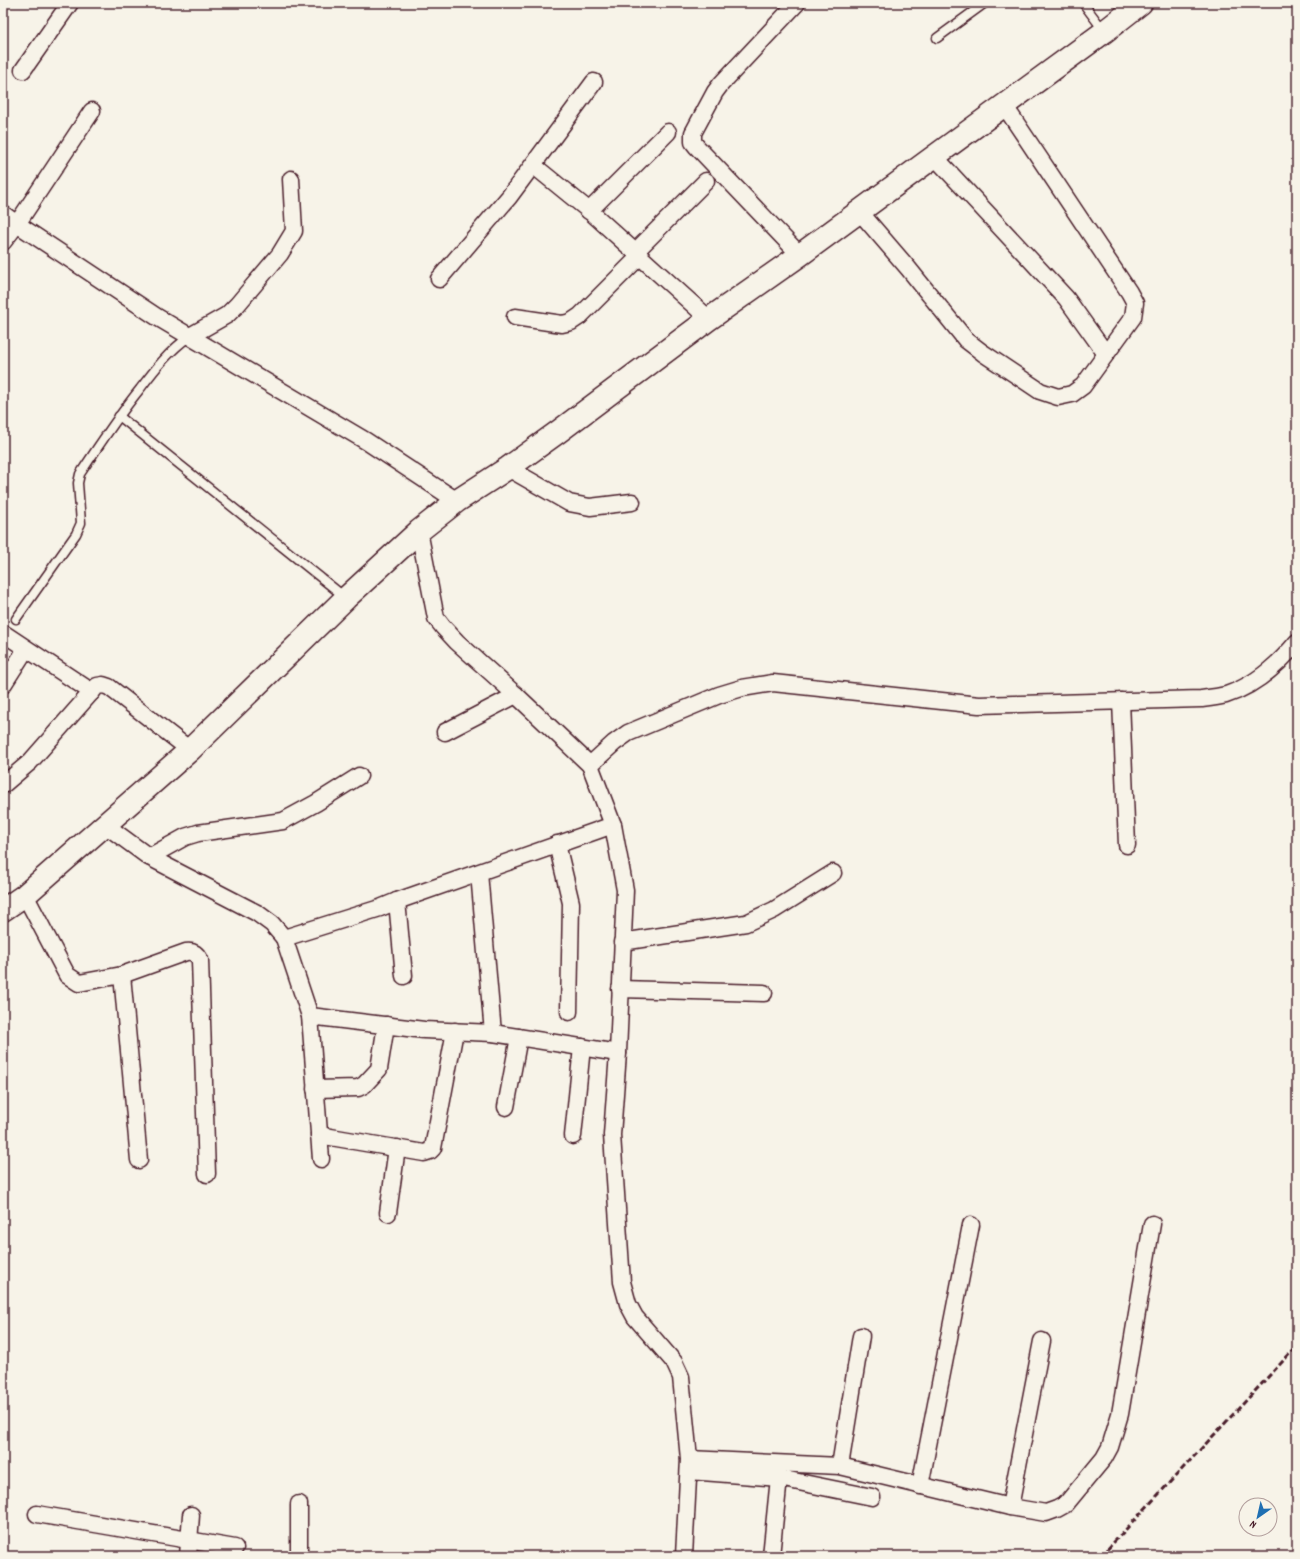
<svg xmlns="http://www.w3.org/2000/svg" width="1300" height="1559" viewBox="0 0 1300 1559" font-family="Dekko,sans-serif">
<rect width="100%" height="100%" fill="#f7f3e8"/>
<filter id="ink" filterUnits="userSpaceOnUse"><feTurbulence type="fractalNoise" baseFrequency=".025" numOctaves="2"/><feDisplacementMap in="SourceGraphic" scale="8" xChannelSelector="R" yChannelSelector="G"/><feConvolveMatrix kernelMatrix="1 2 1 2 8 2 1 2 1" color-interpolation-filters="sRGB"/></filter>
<g filter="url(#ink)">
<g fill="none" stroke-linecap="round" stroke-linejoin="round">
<defs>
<g id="service">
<polyline points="1083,3 1104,31"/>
<polyline points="937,38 985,3"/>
<polyline points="119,416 346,598"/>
<path d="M16,619L76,534L81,523L78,483L80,474C99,445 118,416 140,389C155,369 169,351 190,336"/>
</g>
<g id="minor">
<polyline points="797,3 721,84 715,92 693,133 693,142 697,147 800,255"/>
<polyline points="23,70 70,3"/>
<polyline points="934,156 1066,298 1106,354"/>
<polyline points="533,165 592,213 709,319"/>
<polyline points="589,211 668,132"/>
<polyline points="859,211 908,268 966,340 983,353 1040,391 1058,397 1072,394 1083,386 1133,317 1135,303 1129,292 1004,105"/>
<polyline points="3,214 17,224 157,317 366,441 457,501"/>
<polyline points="3,242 17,224 92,111"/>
<polyline points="635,252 706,181"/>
<polyline points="439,279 509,197 594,82"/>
<polyline points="515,317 562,324 571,322 580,316 640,256"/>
<polyline points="190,336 227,315 237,305 280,254 294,231 291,179"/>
<polyline points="508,468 569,503 590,507 632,502"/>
<polyline points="419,531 436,618 443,627 457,642 516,695 590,765 613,825 625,890 618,1053 612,1135 622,1282 628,1304 635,1317 674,1362 681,1377 689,1459 684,1556"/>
<polyline points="3,633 92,692"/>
<polyline points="3,685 26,649"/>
<polyline points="1121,701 1127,845"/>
<polyline points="445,732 516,695"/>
<path d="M590,765L614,743L628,733L719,695L742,688L773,683L979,705L1201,699C1209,698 1218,697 1226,695C1254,686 1279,664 1297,642"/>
<polyline points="3,785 30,762 97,686 103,685 109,687 190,750"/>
<polyline points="104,824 149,857 257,913 272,924 284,938 380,908 397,901 613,825"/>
<polyline points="557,844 571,903 569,1012"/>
<polyline points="149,857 185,837 198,833 283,821 316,803 359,776"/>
<polyline points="479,873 493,1033"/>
<path d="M25,895L67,975L79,983L122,975L186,952C193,951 197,954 200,960L207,1174"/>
<polyline points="397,901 404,976"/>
<polyline points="284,938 310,1016 321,1159"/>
<polyline points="622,942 746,923 774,910 833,873"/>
<polyline points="122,975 139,1160"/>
<polyline points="620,989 764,993"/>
<polyline points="310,1016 424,1030 493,1033 618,1053"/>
<polyline points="315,1089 358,1088 364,1085 379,1069 386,1025"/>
<polyline points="506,1107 519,1037"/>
<polyline points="319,1135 424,1153 430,1151 433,1148 455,1031"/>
<polyline points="573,1136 582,1047"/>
<polyline points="388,1213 397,1148"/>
<polyline points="689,1459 840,1466 1010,1507 1046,1513 1057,1509 1066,1504 1104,1458 1110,1447 1120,1414 1152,1224"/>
<polyline points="840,1466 861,1336"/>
<polyline points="689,1471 779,1478 872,1497"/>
<polyline points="920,1486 971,1225"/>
<polyline points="1010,1507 1042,1341"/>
<polyline points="37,1514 235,1548"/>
<polyline points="188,1556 191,1515"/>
<polyline points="299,1556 299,1504"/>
<polyline points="771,1556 779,1478"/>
</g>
<polyline id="secondary" points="3,910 25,895 190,750 346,598 419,531 457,501 508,468 558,432 709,319 800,255 1104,32 1141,3"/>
</defs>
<!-- service casing -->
<use href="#service" stroke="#4a1f2b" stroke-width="11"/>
<!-- minor casing -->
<use href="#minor" stroke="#4a1f2b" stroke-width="19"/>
<!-- secondary casing -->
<use href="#secondary" stroke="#4a1f2b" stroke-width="25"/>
<!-- service -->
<use href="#service" stroke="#f7f3e8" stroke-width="8"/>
<!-- minor -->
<use href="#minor" stroke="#f7f3e8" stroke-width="16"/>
<!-- secondary -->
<use href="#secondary" stroke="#f7f3e8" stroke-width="22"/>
<!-- rail -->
<polyline stroke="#4a1f2b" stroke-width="3" stroke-dasharray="6 3" stroke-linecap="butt" points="1101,1556 1297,1346"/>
</g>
</g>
<!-- margin -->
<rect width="1300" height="1559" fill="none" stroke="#f7f3e8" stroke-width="16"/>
<rect x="8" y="8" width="1284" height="1543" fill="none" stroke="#4a1f2b" stroke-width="1.5" filter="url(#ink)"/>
<!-- north arrow -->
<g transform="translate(1258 1517) rotate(214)"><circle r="19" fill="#f7f3e8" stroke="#b29e9c"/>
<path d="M0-3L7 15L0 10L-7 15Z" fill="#1f6fb2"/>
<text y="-6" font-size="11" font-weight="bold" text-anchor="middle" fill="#4a1f2b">N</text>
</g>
</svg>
